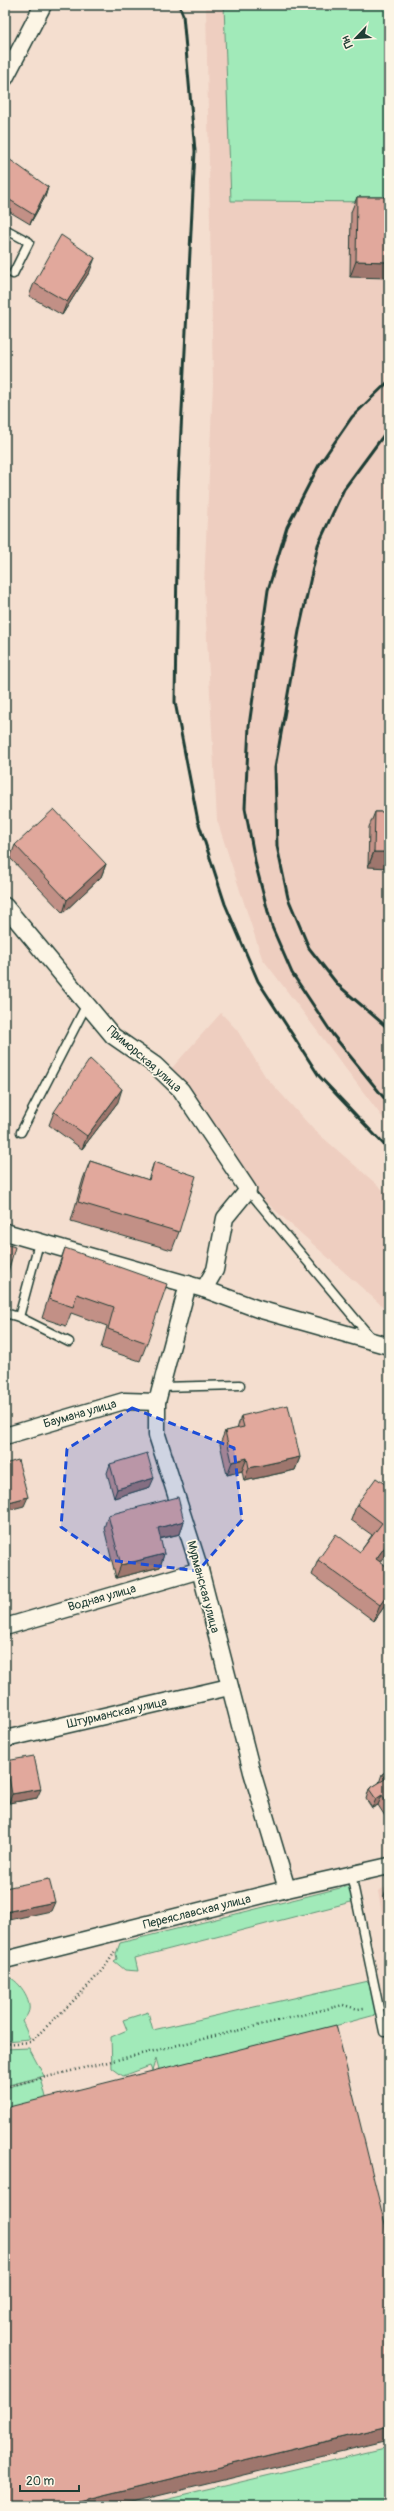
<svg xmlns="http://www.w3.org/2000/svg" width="394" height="2511" viewBox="0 0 394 2511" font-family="Pangolin,sans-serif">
<rect width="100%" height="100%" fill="#f4decf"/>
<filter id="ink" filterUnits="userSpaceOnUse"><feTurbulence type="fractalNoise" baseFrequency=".025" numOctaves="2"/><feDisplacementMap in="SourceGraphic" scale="8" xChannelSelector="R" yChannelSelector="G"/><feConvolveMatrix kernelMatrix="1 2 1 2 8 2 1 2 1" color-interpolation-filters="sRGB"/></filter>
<g filter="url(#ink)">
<!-- built -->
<g fill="#eecec0">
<polygon points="206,5 389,5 389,1126 262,958 217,820 204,585 213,384"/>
<polygon points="221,1013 237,1030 265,1076 313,1129 389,1195 389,1312 230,1170 170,1070"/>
<polygon points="389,1885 389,1952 378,1891"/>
</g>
<!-- green -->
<g fill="#a1eab9" stroke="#609476">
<polygon points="224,5 389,5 389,202 231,201"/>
<polygon points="352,1885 355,1901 135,1958 138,1971 125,1970 114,1961 117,1959 116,1954 120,1943"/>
<path d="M5,1976C17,1977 34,2001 28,2013C27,2016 24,2019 22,2021L30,2039L5,2041Z"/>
<polygon points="373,1980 379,2014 160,2073 156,2058 152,2071 150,2066 123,2076 112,2068 111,2037 127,2030 123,2020 148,2012 153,2030"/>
<polygon points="29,2048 44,2076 5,2086 5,2049"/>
<polygon points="41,2078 47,2101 5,2112 5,2088"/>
<polygon points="389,2447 389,2506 139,2506"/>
</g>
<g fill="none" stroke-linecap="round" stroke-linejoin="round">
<defs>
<g id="lane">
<polyline points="5,229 29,242 13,274"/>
<polyline points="21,1132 87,1004"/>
<polyline points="248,1190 372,1339"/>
<polyline points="5,1313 19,1317 69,1342"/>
<polyline points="19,1317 39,1243"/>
<polyline points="160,1387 240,1385"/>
<polyline points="351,1874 384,2032"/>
</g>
<g id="street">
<polyline points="5,78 43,5"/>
<polyline points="5,906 113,1036 155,1065 181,1090 248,1190 225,1218 215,1270 204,1289"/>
<polyline points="5,1232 204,1289 258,1309 389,1346"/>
<polyline points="188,1284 157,1402 157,1435 200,1570 252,1772 287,1889"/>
<polyline points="5,1436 124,1401 157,1402"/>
<polyline points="5,1627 200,1570"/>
<polyline points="5,1739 229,1687"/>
<polyline points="5,1960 287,1889 389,1866"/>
</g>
</defs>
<!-- lane casing -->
<use href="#lane" stroke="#1f3d34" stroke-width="11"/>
<!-- street casing -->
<use href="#street" stroke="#1f3d34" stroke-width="19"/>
<!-- path -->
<g stroke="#1f3d34" stroke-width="2.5" stroke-dasharray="1 3" stroke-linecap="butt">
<path d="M5,2044L30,2042C49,2024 108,1971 115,1950"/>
<polyline points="5,2087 343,2005 358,2009 364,2008"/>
</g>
<!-- lane -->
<use href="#lane" stroke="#fcf5e5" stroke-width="8"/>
<!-- street -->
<use href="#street" stroke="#fcf5e5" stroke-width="16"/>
<!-- rail -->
<g stroke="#1f3d34" stroke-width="3">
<polyline points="179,5 183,15 195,151 178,490 175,702 198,821 225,904 258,981 319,1076 389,1150"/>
<polyline points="389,381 352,417 319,465 287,527 268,590 249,726 245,808 256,866 272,927 292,973 333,1035 389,1104"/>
<polyline points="389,428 344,489 318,545 299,631 275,768 277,846 288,898 309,948 338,985 389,1029"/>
</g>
</g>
<!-- wall -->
<g fill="#c29086" stroke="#1f3d34">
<polygon points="5,166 48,187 45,197 30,224 5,209"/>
<polygon points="357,197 389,197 350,277 351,212"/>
<polygon points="90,271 62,315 29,296 34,283"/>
<polygon points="375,812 389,812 368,867 369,827"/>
<polygon points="15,845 106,864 101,877 63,913 10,858"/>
<polygon points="118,1102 82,1149 49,1125 54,1112"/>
<polygon points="90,1161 148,1180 154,1162 179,1232 172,1250 71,1221 83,1179"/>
<polygon points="65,1248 147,1343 140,1361 101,1348 107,1326 71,1313 66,1326 42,1318 58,1267"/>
<polygon points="241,1416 300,1457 295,1470 244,1481 242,1471 227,1475 220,1444 225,1431 237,1429"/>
<polygon points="110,1464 150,1487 114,1498 107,1473"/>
<polygon points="389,1487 380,1562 389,1600 374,1621 312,1575 318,1560 360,1552 372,1535 351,1520 357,1504"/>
<polygon points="108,1515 184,1521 180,1534 160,1539 164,1554 160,1567 116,1578 104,1528"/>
<polygon points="6,1761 37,1798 9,1803 5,1783 5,1764"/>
<polygon points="389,1770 389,1814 385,1816 378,1805 372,1808 366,1799 369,1789 379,1783 382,1774"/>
<polygon points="389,1880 389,1919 384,1896"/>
</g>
<!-- shaded-wall -->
<g fill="#9e766d" stroke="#1f3d34">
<polygon points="48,187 45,197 30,224 34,215"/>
<polygon points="95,258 90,271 62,315 67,302"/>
<polygon points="356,261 389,262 389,278 350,277"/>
<polygon points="374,852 389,852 389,868 368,867"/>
<polygon points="106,864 101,877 63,913 67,900"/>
<polygon points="122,1089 118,1102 82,1149 87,1136"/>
<polygon points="300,1457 295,1470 244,1481 249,1468"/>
<polygon points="247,1458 242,1471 227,1475 232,1462"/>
<polygon points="154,1478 150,1487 114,1498 117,1489"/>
<polygon points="28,1497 24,1506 5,1511 5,1503"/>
<polygon points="184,1521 180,1534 153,1540 158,1528"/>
<polygon points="389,1541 389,1549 371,1575 376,1559"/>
<polygon points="164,1554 160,1567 116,1578 121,1565"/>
<polygon points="389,1592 389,1600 374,1621 380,1605"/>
<polygon points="41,1789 37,1798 9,1803 12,1794"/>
<polygon points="382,1795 378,1805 372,1808 376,1799"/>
<polygon points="389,1806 389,1814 385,1816"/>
<polygon points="55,1902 51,1911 5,1921 5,1912"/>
<polygon points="389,2426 389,2440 116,2506 58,2506"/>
</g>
<!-- building -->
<g fill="#e1a89c" stroke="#1f3d34">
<polygon points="9,159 48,187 34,215 5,197 5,166"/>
<polygon points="357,197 389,197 389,262 356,261"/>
<polygon points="61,235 95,258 67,302 34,283"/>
<polygon points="5,238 10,240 5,250"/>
<polygon points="54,809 106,864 67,900 15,845"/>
<polygon points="375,812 389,812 389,852 374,852"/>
<polygon points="90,1059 122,1089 87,1136 54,1112"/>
<polygon points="90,1161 149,1180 154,1162 196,1176 179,1232 78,1202"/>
<polygon points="5,1244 15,1247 5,1283"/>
<polygon points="65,1248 167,1284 147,1343 108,1329 114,1307 77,1294 73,1307 49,1299"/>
<polygon points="288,1405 300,1457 249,1468 247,1458 232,1462 225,1431 244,1427 241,1416"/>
<polygon points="147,1453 154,1478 117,1489 110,1464"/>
<polygon points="18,1460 28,1497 5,1503 5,1464"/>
<polygon points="376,1478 389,1487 389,1541 376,1559 389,1568 389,1592 380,1605 318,1560 336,1534 360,1552 382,1523 357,1504"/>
<polygon points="178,1497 184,1521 158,1528 164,1554 121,1565 108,1515"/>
<polygon points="34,1756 41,1789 12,1794 6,1761"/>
<polygon points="389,1770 389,1807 382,1795 376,1799 369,1789 385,1779 382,1774"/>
<polygon points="49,1879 55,1902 5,1912 5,1888"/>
<polygon points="336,2025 389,2241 389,2426 58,2506 5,2506 5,2108"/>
</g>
</g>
<!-- marked area -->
<path fill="#1d4ed8" fill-opacity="0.2" stroke="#1d4ed8" stroke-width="3" stroke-dasharray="8 5" stroke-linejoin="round" d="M132,1408L234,1448L242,1520L198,1571L109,1560L61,1527L67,1449Z"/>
<g text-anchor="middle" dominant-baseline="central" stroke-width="3.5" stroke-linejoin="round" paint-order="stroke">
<!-- street labels -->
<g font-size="12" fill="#1f3d34" stroke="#fcf5e5">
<text transform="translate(144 1059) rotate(41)">Приморская улица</text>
<text transform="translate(80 1414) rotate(-16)">Баумана улица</text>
<text transform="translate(203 1587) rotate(75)">Мурманская улица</text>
<text transform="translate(102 1598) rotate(-16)">Водная улица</text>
<text transform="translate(117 1713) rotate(-13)">Штурманская улица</text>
<text transform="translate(197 1912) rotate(-14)">Переяславская улица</text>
</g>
</g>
<!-- margin -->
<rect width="394" height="2511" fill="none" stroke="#fcf5e5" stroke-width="20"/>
<rect x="10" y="10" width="374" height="2491" fill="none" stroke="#1f3d34" stroke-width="1.5" filter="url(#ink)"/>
<!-- north arrow -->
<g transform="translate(356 38) rotate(245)" stroke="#fcf5e5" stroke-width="3" paint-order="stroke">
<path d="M0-3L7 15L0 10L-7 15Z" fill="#1f3d34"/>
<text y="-6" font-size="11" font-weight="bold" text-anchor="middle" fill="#1f3d34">Пн</text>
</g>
<!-- scale -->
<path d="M20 2485v6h59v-6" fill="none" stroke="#1f3d34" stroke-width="2"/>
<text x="26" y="2485" font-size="12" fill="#1f3d34" stroke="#fcf5e5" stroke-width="3" paint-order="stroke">20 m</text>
</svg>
